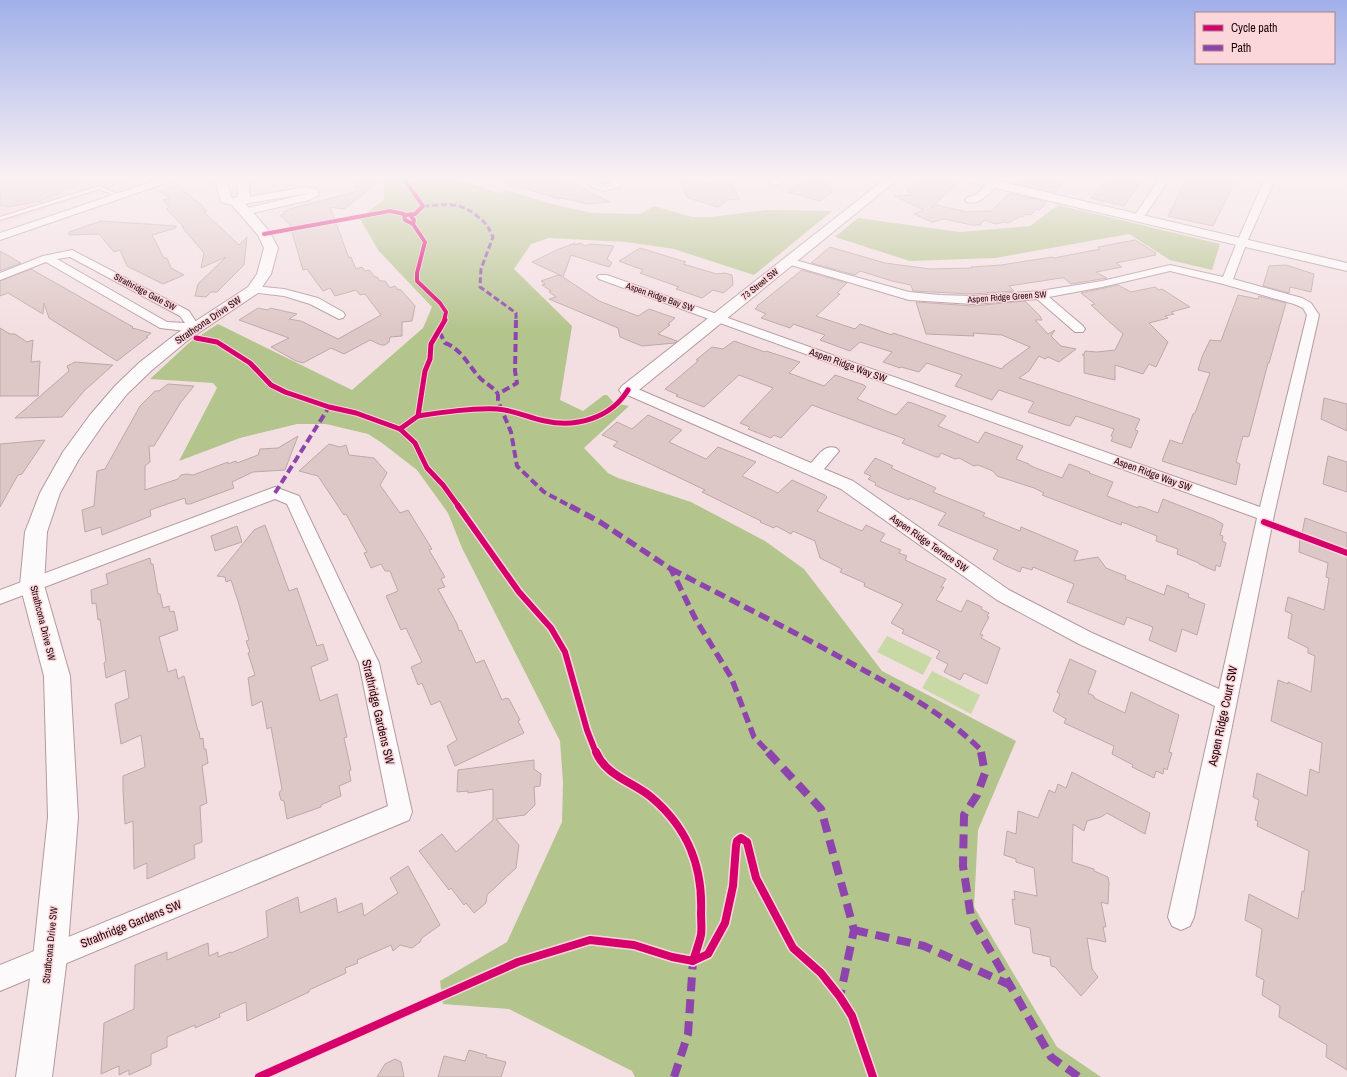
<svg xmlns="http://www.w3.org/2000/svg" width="1347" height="1077" viewBox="0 0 1347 1077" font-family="'Archivo Narrow',sans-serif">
<rect width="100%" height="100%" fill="#f3dfe2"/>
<!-- built -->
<polygon fill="#f9d0d6" points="0,179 137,179 0,225"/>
<!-- green -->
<g fill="#c9d9a6">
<polygon points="887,636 932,658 923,675 877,652"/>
<polygon points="932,671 980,695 971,714 922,688"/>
</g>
<!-- forest -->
<g fill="#b4c48d">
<polygon points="384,179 456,179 499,193 506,190 552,204 592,213 640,214 654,206 692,217 711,217 766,210 832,211 754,275 674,249 626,242 549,238 531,244 514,269 572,326 560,400 583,411 604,395 607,395 614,403 629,406 584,448 608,473 618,478 691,502 765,541 804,569 882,671 1016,741 978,830 974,907 1057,1047 1101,1077 635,1077 632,1071 509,1009 443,1004 440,981 507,942 562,822 563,782 560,741 462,548 448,513 417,470 382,443 368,434 326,424 297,424 240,438 179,461 217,388 213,383 150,379 190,342 218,324 352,390 423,328 432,307 378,250 358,215 366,213 384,200"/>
<polygon points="1058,205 1220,244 1212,270 1170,260 1129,234 995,258 910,261 835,237 858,218 960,232 1030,226"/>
</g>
<!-- building -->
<g fill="#dec8c7" stroke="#bfa7a7">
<polygon points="8,179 90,179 40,201 8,207 0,205 0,180"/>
<polygon points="355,179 383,179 344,209 330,207 349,258 351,257 356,269 362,267 365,271 369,270 375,277 377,277 380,281 385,281 390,288 395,286 398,290 400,289 415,306 412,321 402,322 402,336 390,337 389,342 385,345 381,345 370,340 344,354 331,348 303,363 296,361 271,347 289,338 239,320 258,308 268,310 270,308 297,314 289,319 301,321 338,339 381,315 365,294 360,295 356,290 335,296 330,288 323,291 307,269 303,270 290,225 280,215 285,214 283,212 287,211 286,210 358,191"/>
<polygon points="504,179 564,179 610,202 587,204 561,198 559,199 504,182"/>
<polygon points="678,179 689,179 709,184 717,180 730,182 740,199 728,200 718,207 688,198"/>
<polygon points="807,179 823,179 832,192 820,201 788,192"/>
<polygon points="923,179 954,179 950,182 956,184 931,208 937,205 963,211 961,212 991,211 1009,193 1047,202 1040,210 1036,209 1031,215 1025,214 1023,217 1021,216 1008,223 1005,222 996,224 985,220 980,225 971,225 945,219 932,222 914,214 924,210 894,196 912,195 907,190"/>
<polygon points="1022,179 1065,179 1055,193 1017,184"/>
<polygon points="1109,179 1142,179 1124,206 1091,198 1102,184 1106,183"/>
<polygon points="1186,179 1236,179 1213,226 1168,216 1180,193 1179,192"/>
<polygon points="178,186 203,206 201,206 207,211 204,212 239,245 247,237 244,265 217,292 211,292 206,297 195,296 198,284 226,257 201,268 204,253 182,227 184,227 166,209 169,208 163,200 170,198 159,191"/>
<polygon points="101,221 176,226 176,228 152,235 164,258 167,258 171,268 184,275 163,284 127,266 120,250 114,252 99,234 69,235 69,232"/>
<polygon points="1135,240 1156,253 1154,253 1156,255 1116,263 1122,267 1096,272 1107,278 1071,284 1064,278 1061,278 1009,286 1014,291 973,294 913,291 911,285 892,281 860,271 855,275 811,263 830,247 885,263 930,269 972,268 971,267 1001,265 1052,257 1054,258 1100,249 1098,247"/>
<polygon points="575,243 574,245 581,243 585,246 590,244 614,246 607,259 612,263 609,267 571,255 563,277 599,301 638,316 649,309 675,318 668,324 670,325 658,334 677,341 675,343 642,346 620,337 618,328 549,299 556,297 549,292 551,291 542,285 545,284 541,281 558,275 562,276 532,262 559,249"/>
<polygon points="640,248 686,262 683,264 717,274 725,273 732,275 733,285 723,293 713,290 702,298 676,289 679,287 640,273 643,270 619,261"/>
<polygon points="0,251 21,263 0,271"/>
<polygon points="1286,265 1314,274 1311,292 1290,287 1289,293 1263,286 1269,266"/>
<polygon points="31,269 133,327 132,328 151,333 146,337 148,337 117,361 49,318 44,303 43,314 8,293 0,296 0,281"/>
<polygon points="802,270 847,283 837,293 840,294 816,316 855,329 860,324 892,335 893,333 1002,369 1004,366 1030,347 1002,335 973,333 974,336 926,334 916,302 973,306 1025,301 1040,316 1042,320 1035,320 1048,334 1055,330 1051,336 1061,346 1076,349 1059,362 1048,357 1045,359 1039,356 1029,371 1019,378 1140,419 1135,430 1138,431 1131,448 1111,441 1113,437 1111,436 1114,429 1076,416 1070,426 1066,425 1028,412 1034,402 999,390 992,400 955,386 962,375 927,363 919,372 901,367 900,368 883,362 892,352 860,342 850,351 820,340 825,335 796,325 794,324 790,328 761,318 766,314 755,309 758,306 757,306"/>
<polygon points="1118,285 1131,292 1155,287 1159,290 1162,289 1190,307 1171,312 1174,314 1165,316 1168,318 1149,323 1168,342 1156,367 1149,364 1143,374 1115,365 1115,380 1084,373 1084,355 1082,355 1084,354 1085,351 1097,352 1115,350 1123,334 1091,305 1095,304 1081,293"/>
<polygon points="1238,295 1258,299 1259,296 1286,303 1269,363 1268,363 1249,436 1248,437 1243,436 1236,462 1240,464 1236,485 1162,461 1170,440 1182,444 1193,414 1195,413 1210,373 1198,370 1202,357 1210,340 1221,341"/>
<polygon points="0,328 10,334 15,334 27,342 33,340 31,362 40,361 38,396 0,396"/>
<polygon points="734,341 765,352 766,351 800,362 789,373 824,386 835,375 864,385 866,387 857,399 896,415 908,402 912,403 946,416 938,426 974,441 978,443 985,432 1023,446 1016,459 1029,464 1029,465 1036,468 1062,478 1069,464 1090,472 1089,473 1113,482 1107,496 1138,508 1139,506 1158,513 1163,499 1214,519 1223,524 1220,535 1223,536 1222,541 1226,543 1220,567 1216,565 1215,571 1199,564 1199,563 1177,554 1178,549 1156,541 1157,536 1122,522 1121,525 1042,495 1044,493 1034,488 997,476 993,471 978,465 974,466 959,458 955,459 941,453 939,457 936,457 902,443 905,439 812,405 781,438 774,435 771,438 748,429 750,427 740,423 773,388 739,375 704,407 676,396 678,395 665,389 697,362 698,360 696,360 712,347 723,349"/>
<polygon points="75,362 113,365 84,391 62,417 15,418 69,371 67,366"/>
<polygon points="168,384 194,386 181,402 154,446 149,446 150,462 145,466 145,490 178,479 181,475 186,474 193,475 228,462 228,464 236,461 237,463 258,455 260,449 278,448 298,436 285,470 253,472 232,482 234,488 190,504 186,504 185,498 150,510 151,516 102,535 101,527 85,532 82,510 94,506 97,471 105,469 140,406 155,391 159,391"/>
<polygon points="1324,398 1347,404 1347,431 1321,419"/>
<polygon points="648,415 682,430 669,442 706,459 718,447 756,462 742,476 778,493 792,480 825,495 827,497 817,511 862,531 866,525 885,534 880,541 901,550 899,553 907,556 905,560 946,579 941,587 944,587 936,600 961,612 967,600 982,607 981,609 989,613 987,616 989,617 980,634 983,635 981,638 1000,648 987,684 964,673 960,680 944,672 948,664 936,658 940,651 902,633 904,630 891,623 903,604 864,586 865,583 840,572 842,569 820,558 815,541 793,531 791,534 776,526 774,528 760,522 761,521 702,492 705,490 613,446 618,442 602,435 617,422 632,429"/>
<polygon points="45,440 22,474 18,475 0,507 0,444"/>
<polygon points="329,444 340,447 346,445 349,455 374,458 387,473 380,485 400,513 408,510 432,549 429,550 445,577 441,579 445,587 438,589 457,624 459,631 461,630 476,663 484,660 502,700 506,698 509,699 520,720 518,721 524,733 455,766 447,746 457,740 440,701 431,705 422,683 418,685 411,667 422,662 406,628 401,630 386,596 398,591 390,571 385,571 381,564 371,568 364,553 367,552 346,514 344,515 318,476 299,471"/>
<polygon points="1328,456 1347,462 1347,492 1323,484"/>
<polygon points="875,458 893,466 891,468 936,488 933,492 985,513 983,516 1020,531 1021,527 1078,551 1074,561 1098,557 1106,568 1126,576 1125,579 1164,595 1167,585 1189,594 1188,597 1205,604 1197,635 1182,629 1176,652 1149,640 1153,627 1127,617 1124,625 1067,602 1074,584 1033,567 1032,570 1022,567 1020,572 1004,565 993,559 998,550 938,525 946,513 910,498 909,500 883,489 875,485 876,483 868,479 871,476 864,473"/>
<polygon points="1305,518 1347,533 1347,1070 1326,1057 1327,1045 1279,1017 1280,1006 1262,995 1264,980 1256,976 1262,929 1245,920 1249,894 1298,919 1302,891 1304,892 1309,851 1257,826 1258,821 1255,820 1259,800 1253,797 1257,773 1307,796 1310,769 1319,773 1322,743 1271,721 1278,680 1288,684 1288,682 1311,692 1315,656 1308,653 1308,648 1288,638 1292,614 1285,611 1288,597 1324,610 1329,578 1326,577 1328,563 1299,552 1300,538 1301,539"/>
<polygon points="265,525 289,591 297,588 317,646 323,644 328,660 311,667 320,701 337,694 347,737 344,738 351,770 349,771 351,781 339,786 341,796 321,805 321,807 287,819 284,801 281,800 279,793 282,789 271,727 267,729 262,701 252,706 248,678 255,675 248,653 250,652 246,641 249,640 238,601 231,580 226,582 225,577 217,576 254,530"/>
<polygon points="237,526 242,542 215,551 211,536"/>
<polygon points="150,558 151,564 153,564 158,594 160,594 163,608 169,606 170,612 174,611 178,630 159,637 168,672 176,669 178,679 184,676 198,731 199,731 200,739 203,738 204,749 206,749 208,763 202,766 207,803 200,806 202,842 194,845 195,858 147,879 147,863 134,869 133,821 125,824 123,789 123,776 145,767 141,735 121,744 115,704 129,698 125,670 106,678 104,663 106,661 100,619 98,620 96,603 92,604 91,590 108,584 106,574"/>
<polygon points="1070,659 1096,671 1088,693 1094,696 1094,698 1125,713 1131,692 1179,715 1169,752 1172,753 1167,770 1164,768 1163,774 1156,771 1154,778 1132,767 1133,765 1112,754 1114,746 1064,723 1066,719 1053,711 1060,694 1057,692"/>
<polygon points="534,760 534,769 541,774 540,786 534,787 535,805 525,815 496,819 519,845 516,868 487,895 486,903 474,913 466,903 464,905 451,888 449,890 419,851 442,834 456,852 493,820 493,789 468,793 468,791 457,792 458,770"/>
<polygon points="1072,772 1150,813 1145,834 1107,813 1101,817 1087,821 1084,831 1073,824 1072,862 1094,869 1094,871 1108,877 1109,883 1108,904 1101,902 1106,927 1103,927 1106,942 1087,938 1092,969 1098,977 1081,996 1055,967 1051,966 1050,957 1033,953 1030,928 1015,924 1012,899 1015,900 1014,891 1037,896 1034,868 1016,862 1016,859 1004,855 1007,831 1016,834 1018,811 1038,818 1049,790 1055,793 1058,784 1066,788"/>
<polygon points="408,866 440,925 422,938 420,942 412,948 400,945 393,951 391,945 357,960 358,963 345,968 346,973 309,990 309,992 247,1021 246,1002 219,1014 220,1017 195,1028 195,1025 167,1037 167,1047 151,1054 151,1065 129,1075 129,1070 119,1075 119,1066 101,1074 104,1023 134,1009 135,965 167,952 167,960 208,943 209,956 218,952 218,957 231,952 231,953 268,937 266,911 298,897 300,913 336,898 338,913 362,903 364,916 398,893 390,878"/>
<polygon points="469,1050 487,1055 486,1057 506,1062 501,1077 438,1077 444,1056 465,1061"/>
<polygon points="395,1059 401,1062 404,1077 377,1077 385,1064"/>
</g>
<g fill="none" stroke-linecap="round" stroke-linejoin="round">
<defs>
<polygon id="lane" points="99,186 122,196 118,197 99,189 0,220 0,217"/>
<g id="street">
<polygon points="160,179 174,179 172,181 0,240 0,233"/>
<path d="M594,179H617L622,182L619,187L603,191L591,187L589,182ZM606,180L612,183L603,185L599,183Z"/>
<polygon points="775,179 788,179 778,184 772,184 770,182"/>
<path d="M992,179H1002C994,189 981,206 967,202L965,200L967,198L976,195Z"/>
<polygon points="1159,179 1169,179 1142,220 1134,220 1133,218"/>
<path d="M1265,179H1275L1247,242L1233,279L1302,298L1311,303L1319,315L1274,515L1194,917L1190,926L1181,930L1172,926L1168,917L1215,706L1079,644L997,600L841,489L623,393L621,390L623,387L628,386L633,387L811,463C819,455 824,444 836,448L839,451L824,469L853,481L1009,590L1092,633L1219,689L1257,518L599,279L597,277L599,275H607L1260,507L1307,315L1303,308L1294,304L1223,284L1170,271L1102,287L1049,297L1083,326L1085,329L1083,332H1075L1037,299L973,304L909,300L784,263L782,261L788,258L909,292L940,295L973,296L1040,291L1102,281L1170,265L1223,277L1237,242Z"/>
<polygon points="305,187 317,189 319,195 310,200 244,215 239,212 240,210 309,193 237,205 232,202 237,199"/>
<path d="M72,250L189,311L200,328L198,331L194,332L160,328L46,262L0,280V273L43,256ZM70,257L180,316L185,323L167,322L57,259Z"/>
<polygon points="253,286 284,289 318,298 343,312 345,315 343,318 339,319 310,304 284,296 249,292 247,290 249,288"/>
<polygon points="275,487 299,496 301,500 379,663 412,812 409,820 0,991 0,965 388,806 359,663 287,504 275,499 0,604 0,590"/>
</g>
<g id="secondary">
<polygon points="215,179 227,179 231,197 235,198 238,195 236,179 248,179 250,196 244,202 269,231 278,248 271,274 258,293 188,340 152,370 127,394 104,423 79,459 60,493 47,532 44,585 70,676 78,817 67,958 52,1077 16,1077 33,958 48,817 44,676 20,585 25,532 40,493 63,452 90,415 115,386 140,362 176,334 248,287 257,274 264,248 258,235 232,205 221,202"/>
<polygon points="885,179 898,179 634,394 628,395 622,394 619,390 622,386"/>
<polygon points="968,179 989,179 1347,263 1347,271 974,183 970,182"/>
</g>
</defs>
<!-- lane casing -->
<use href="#lane" stroke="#b29a9e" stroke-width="2"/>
<!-- street casing -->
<use href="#street" stroke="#b29a9e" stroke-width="2"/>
<!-- secondary casing -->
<use href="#secondary" stroke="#b29a9e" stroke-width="2"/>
<!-- lane -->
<use href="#lane" fill="#fdfafb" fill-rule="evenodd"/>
<!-- street -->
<use href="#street" fill="#fdfafb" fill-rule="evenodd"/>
<!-- secondary -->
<use href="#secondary" fill="#fdfafb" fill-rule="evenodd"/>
<!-- quiet-far3 -->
<path stroke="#8e44ad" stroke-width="3" stroke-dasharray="6 3" stroke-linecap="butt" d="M423,206C445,205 458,201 476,215C486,223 488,226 493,237L481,269L480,287L516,313V321"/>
<!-- quiet-far2 -->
<g stroke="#8e44ad" stroke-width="4" stroke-dasharray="8 4" stroke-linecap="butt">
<polyline points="516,320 515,371 517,383 498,394 498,401 511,432 517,466 544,492 572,507"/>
<path d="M438,333L441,335L445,343C462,349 469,367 481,379C488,385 492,386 498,394"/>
<polyline points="275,493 329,407"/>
</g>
<!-- quiet-far1 -->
<g stroke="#8e44ad" stroke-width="5.5" stroke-dasharray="11 5.5" stroke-linecap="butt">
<polyline points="570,506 600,522 671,569 696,620 731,677 754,737 769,753"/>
<path d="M671,569C733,601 795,632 856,666C900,690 946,715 981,750L982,753"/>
</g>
<!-- quiet -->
<g stroke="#8e44ad" stroke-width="8" stroke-dasharray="14 8" stroke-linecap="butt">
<polyline points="768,752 821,809 854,930 840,997"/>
<polyline points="981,752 985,773 977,795 964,815 963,866 971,917 1051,1057 1079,1077"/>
<polyline points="854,930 924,946 1010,985"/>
<polyline points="674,1077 688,1034 693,961"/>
</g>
<defs>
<g id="cycleway-far3">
<polyline points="404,179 423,206 415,214 405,215"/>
<polyline points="411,216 414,220 413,224 425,242 417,273 417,281 440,303 446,312 444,321"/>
<polyline points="264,234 390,211 404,214 405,220 413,224"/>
</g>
<g id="cycleway-far2">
<polyline points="196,338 217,342 250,363 271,385 285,392 329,407 356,413 400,429 415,443 427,468 443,485 459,507"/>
<path d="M418,416C444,412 471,408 497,409C514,410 529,418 545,421C576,428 611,418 628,390"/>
<polyline points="400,429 418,416 425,371 430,359 431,344 445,320"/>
</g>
<g id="cycleway-far1">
<polyline points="458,506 519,592 551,628 565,652 587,730 596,753"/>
<polyline points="1264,522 1347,553"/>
</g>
<g id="cycleway">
<polyline points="693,961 708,954 725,923 733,886 736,846 737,841 741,838 747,842 756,878 793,948 821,973 840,997 852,1016 873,1077"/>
<path d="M259,1077L518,962L590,940L634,945L672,957L693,961C696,952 699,943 701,935C702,928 701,920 701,913C703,866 688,828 651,797C633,782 606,776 596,752"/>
</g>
</defs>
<!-- cycleway-far3 casing -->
<use href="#cycleway-far3" stroke="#fbd7dc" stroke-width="5.5"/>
<!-- cycleway-far2 casing -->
<use href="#cycleway-far2" stroke="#fbd7dc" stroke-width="7"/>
<!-- cycleway-far1 casing -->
<use href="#cycleway-far1" stroke="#fbd7dc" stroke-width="9"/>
<!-- cycleway casing -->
<use href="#cycleway" stroke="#fbd7dc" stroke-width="11"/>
<!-- cycleway-far3 -->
<use href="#cycleway-far3" stroke="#d6006c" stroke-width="4"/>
<!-- cycleway-far2 -->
<use href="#cycleway-far2" stroke="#d6006c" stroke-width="5"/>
<!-- cycleway-far1 -->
<use href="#cycleway-far1" stroke="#d6006c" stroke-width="6"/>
<!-- cycleway -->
<use href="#cycleway" stroke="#d6006c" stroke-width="8"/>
</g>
<!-- sky -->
<linearGradient id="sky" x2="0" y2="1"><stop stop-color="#a1b0ea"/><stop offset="0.54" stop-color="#faf1f2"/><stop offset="1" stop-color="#faf1f2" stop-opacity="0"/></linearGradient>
<rect width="1347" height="330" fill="url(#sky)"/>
<g text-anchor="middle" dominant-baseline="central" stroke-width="3" stroke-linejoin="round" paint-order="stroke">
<!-- far-street labels -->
<g font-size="9" fill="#1f0409" stroke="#fbd7dc">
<text transform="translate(760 284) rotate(-39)">73 Street SW</text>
<text transform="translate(145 292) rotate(28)">Strathridge Gate SW</text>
<text transform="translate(660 297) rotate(19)">Aspen Ridge Bay SW</text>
<text transform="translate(1007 297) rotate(-4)">Aspen Ridge Green SW</text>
</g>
<!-- street labels -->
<g font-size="10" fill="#1f0409" stroke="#fbd7dc">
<text transform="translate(208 320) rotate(-34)">Strathcona Drive SW</text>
<text transform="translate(848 365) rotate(20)">Aspen Ridge Way SW</text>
<text transform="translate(1153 474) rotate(20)">Aspen Ridge Way SW</text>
<text transform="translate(929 543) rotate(35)">Aspen Ridge Terrace SW</text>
<text transform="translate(43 623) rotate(76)">Strathcona Drive SW</text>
<text transform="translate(50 945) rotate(-84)">Strathcona Drive SW</text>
</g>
<!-- near-street labels -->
<g font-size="12" fill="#1f0409" stroke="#fbd7dc">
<text transform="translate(378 712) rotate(77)">Strathridge Gardens SW</text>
<text transform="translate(1223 716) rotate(-78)">Aspen Ridge Court SW</text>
<text transform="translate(131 924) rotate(-22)">Strathridge Gardens SW</text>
</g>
</g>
<!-- legend -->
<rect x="1195" y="12" width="140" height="52" fill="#fbd7dc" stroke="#a38388"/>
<rect x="1203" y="25" width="20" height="6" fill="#d6006c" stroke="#a38388"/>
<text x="1231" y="32" font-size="12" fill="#1f0409">Cycle path</text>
<rect x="1203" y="45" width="20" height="6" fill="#8e44ad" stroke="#a38388"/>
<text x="1231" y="52" font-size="12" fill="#1f0409">Path</text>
</svg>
